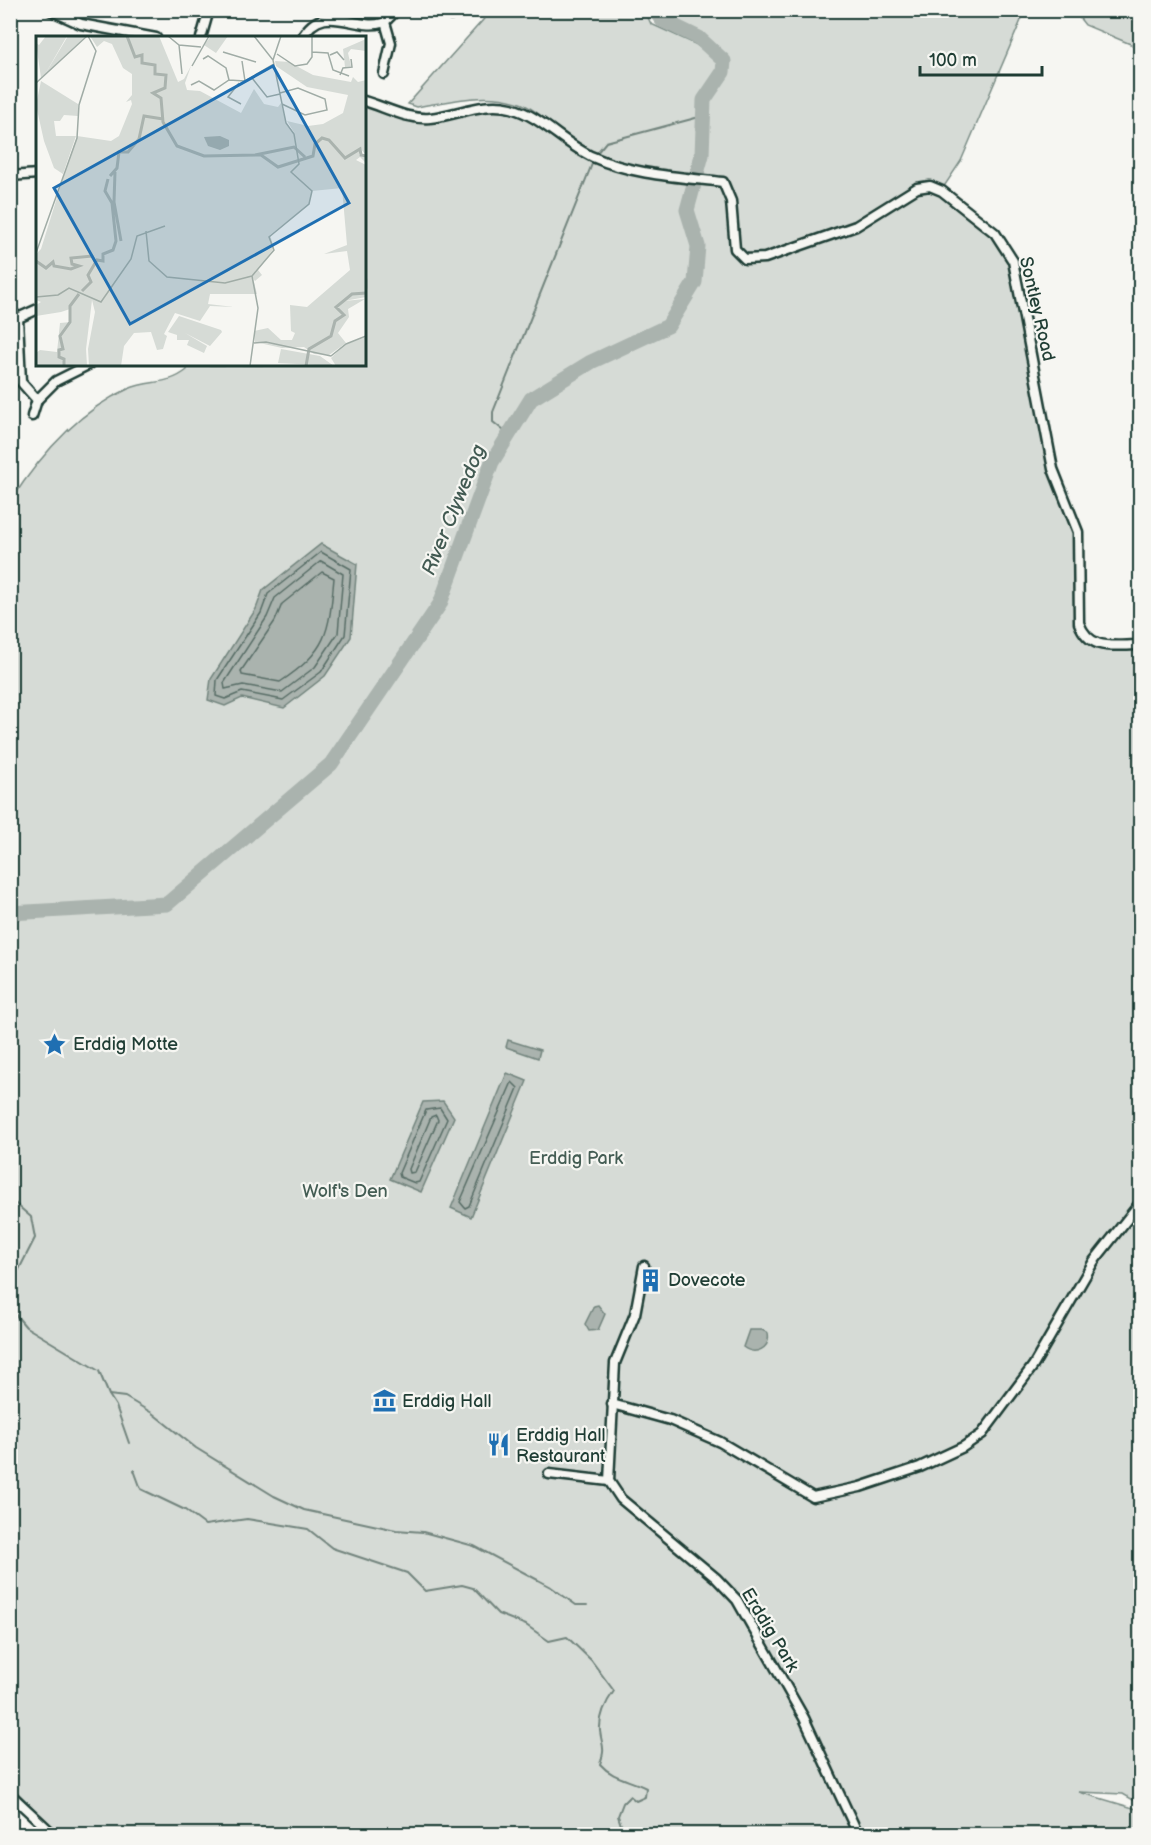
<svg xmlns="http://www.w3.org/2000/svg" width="1151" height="1845" viewBox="0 0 1151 1845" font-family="'Balsamiq Sans',sans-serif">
<rect width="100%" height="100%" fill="#f6f6f2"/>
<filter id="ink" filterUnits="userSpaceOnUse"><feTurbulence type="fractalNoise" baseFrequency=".0167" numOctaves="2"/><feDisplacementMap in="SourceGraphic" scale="12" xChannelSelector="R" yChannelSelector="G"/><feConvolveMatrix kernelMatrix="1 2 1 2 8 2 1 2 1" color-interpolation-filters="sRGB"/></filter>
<g filter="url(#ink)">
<!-- green -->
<g fill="#d6dbd6" stroke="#7a8c85" stroke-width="1.5">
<path d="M491,11H645L651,24L695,44L707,53L700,34L663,13L653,11H1025L961,161L943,188L920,184L897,202L930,186L995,233L1013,261L1053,469L1078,532L1079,623L1097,644L1140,645V1804L1123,1794L1079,1792L1140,1810V1834H59L11,1786L10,502C39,457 78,411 128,389C151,379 167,386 187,370V365L364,364V105L415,117L461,111L512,108L593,157L642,172L695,178L692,174C648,170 607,164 570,139C553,128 537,108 517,102C484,92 451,101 417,107L408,104Z"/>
<polygon points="1074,11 1140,11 1140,48 1085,25"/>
</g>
<!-- water -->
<g fill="#aab3ae" stroke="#72847d" stroke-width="1.5">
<polygon points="321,544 357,564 351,637 325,676 284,708 242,698 225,706 208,700 211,679 256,609 263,590"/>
<polygon points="508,1040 540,1050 538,1058 506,1047"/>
<polygon points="507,1073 527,1081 471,1217 451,1208"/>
<polygon points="443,1101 454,1117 421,1192 390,1179 423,1102"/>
<polygon points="598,1305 605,1314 598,1330 589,1331 585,1324 594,1306"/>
<path d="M749,1330H762L768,1333C771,1349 755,1356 743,1347Z"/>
</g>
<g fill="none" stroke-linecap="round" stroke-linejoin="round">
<!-- shore -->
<g stroke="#576c65" stroke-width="1.5">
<polygon points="321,552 351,569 345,635 321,672 283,700 242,692 225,699 216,696 217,680 261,613 268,594"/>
<polygon points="321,561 343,574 338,633 315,667 282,692 243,685 225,689 224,683 267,617 275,598"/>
<path d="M322,572L334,578C329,633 328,650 280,682L242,675L241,671L275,621L282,604Z"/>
<polygon points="512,1082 518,1088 469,1206 465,1208 460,1202"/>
<polygon points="440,1108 447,1119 419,1182 415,1183 400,1177 399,1173 426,1110"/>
<polygon points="436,1115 438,1120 415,1172 410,1173 409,1169 431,1117"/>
</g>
<!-- stream -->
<g stroke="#72847d" stroke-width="2">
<polyline points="596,154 606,142 703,116"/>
<polyline points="509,435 493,422 493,412 594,159"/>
<polyline points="10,1199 31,1217 35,1238 10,1287"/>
<polyline points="10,1308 26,1327 99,1371 109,1395 116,1406 129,1443"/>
<polyline points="109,1395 125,1397 152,1413 196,1448 274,1496 304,1510 396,1530 423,1532 474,1546 551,1587 576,1605 587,1605"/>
<path d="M134,1470L141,1489L185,1510L205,1525L247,1519L308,1529L332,1548L407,1573L425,1591L462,1585L473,1588L498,1614L526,1625L549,1641L567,1637L591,1660L614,1691C606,1702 599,1716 600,1731C602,1747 606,1747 600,1764C613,1779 629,1779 646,1788L645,1797L636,1801L630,1796L623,1803L618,1816L622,1828L634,1834"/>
<polyline points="587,1834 590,1832 604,1834"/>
</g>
<!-- river -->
<polyline stroke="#aab3ae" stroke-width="15" points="10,913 167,904 331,764 440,604 492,462 531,399 591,362 668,326 695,282 698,246 687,210 702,155 704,100 723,72 724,61 699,38 662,20 654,10"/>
<defs>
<g id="minor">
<polyline points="50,10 81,24 156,38"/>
<polyline points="442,10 451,15"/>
<polyline points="201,38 209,10"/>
<path d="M302,38C322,0 355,31 382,23C387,21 392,15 396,10"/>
<polyline points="384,74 391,43 385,22"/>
<path d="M364,101C385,107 408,120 430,118C458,115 483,101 511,108C541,116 564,144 593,157C633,175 680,177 723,182L731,201L735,249L745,259L765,258L856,226L917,188L930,186L942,191L995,233L1013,261L1053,469L1078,532L1079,623C1090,652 1114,645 1140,645"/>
<polyline points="10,176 38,174"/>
<polyline points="10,309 18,318 21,382 37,400 56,381 90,364"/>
<polyline points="18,318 38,309"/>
<polyline points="32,416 37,400"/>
<polyline points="644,1266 635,1314 615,1363 609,1481 621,1499 716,1578 737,1600 804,1718 858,1834"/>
<polyline points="612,1404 670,1420 720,1442 813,1497 860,1487 920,1467 963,1447 982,1434 1033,1366 1094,1261 1140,1203"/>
<polyline points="549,1474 609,1481"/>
<polyline points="10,1794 53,1834"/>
</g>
</defs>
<!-- minor casing -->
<use href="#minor" stroke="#1f3d34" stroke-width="13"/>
<!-- minor -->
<use href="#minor" stroke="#f6f6f2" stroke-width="8"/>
</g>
</g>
<!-- icons -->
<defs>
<symbol id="sight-bare" viewBox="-9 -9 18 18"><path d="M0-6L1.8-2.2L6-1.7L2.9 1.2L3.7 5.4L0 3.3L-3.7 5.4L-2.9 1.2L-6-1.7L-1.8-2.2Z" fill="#1f6fb2" stroke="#f6f6f2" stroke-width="2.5" paint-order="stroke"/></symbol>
<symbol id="building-bare" viewBox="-9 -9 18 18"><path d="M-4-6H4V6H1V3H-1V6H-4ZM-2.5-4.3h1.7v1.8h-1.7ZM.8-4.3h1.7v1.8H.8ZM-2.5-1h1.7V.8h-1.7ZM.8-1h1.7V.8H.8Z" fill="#1f6fb2" stroke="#f6f6f2" stroke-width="2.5" paint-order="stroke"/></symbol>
<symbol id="museum-bare" viewBox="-9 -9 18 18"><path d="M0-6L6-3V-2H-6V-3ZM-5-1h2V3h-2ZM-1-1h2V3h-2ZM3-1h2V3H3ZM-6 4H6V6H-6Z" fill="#1f6fb2" stroke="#f6f6f2" stroke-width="2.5" paint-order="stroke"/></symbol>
<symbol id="restaurant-bare" viewBox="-9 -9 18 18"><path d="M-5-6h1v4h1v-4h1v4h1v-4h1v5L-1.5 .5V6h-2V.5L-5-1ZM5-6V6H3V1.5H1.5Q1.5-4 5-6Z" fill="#1f6fb2" stroke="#f6f6f2" stroke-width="2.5" paint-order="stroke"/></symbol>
</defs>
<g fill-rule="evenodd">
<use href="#sight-bare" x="38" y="1028" width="33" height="33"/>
<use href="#building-bare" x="634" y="1264" width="33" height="33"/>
<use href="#museum-bare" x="368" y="1384" width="33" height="33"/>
<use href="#restaurant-bare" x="482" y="1428" width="33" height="33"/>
</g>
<g text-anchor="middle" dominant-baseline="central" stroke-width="4.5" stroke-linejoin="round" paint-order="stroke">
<!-- street labels -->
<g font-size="18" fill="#1f3d34" stroke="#f6f6f2">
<text transform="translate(1037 309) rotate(77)">Sontley Road</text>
<text transform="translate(770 1630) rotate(59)">Erddig Park</text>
</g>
<!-- poi labels -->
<g font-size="18" fill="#1f3d34" stroke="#f6f6f2" text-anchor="start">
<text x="73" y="1044">Erddig Motte</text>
<text x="668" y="1280">Dovecote</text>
<text x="402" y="1401">Erddig Hall</text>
<text x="516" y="1435">Erddig Hall<tspan x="516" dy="21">Restaurant</tspan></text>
</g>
<!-- park labels -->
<g font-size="18" fill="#445d54" stroke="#f6f6f2">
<text x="576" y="1158">Erddig Park</text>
<text x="345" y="1191">Wolf's Den</text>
</g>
<!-- water labels -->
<g font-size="20" font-style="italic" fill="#425a52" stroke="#f6f6f2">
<text transform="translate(454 510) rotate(-68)">River Clywedog</text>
</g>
</g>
<!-- overview -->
<g transform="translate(36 36)">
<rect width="330" height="330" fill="#f6f6f2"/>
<path d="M10,0H31L8,40L32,0H50L5,42L0,7L3,9ZM54,0H123L142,46L148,43L155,30L149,47L151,54L164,55L205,77L218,53L228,68L242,71L245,67L250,87L259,98L251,85L272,90L287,88L307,77L312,59L271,51L240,30L239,25L253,26L277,39L315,46L317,41L322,46L330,44V119L324,112L314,118L324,114L323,119L330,122V127L324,121L320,124L330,129V261L308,265L329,263L312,273L313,281L302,297L310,307L303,312L293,319L278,318L268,311L246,312L219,306L218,295L232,292L245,304H256L259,297L255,295L254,269L227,275L254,269L271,271L314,234L311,215L288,218L311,209L306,152L276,155L273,168L234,199L238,212L222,234L226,239L219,245L217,242L221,258H174L172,268L198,271L174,270L164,285L139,277L128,298L131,300L127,313L121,314L115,296L98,297L88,310L85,330H53L52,313L59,276L56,264L50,313L51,330H0V317L4,314L21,316L24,287L35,286L34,267V273L25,276L0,280V269L5,266L0,264V218L5,213L33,123L41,100L75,105L83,100L96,68L95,64L90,66L96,59V38L87,32L76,8L68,5L61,11ZM175,0H192L180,17L168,9ZM330,3V15L315,13L312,17L315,30L309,31L307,13ZM5,45L42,68V80L28,79L24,85H18L20,100H40L27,138L18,132L8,105L0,69ZM143,280L185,294L186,296L174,310L149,297L171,310L168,317L151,309L153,304H141V299L132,296ZM330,301V330H300L295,322L308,309ZM245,313L284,320L298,330L242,327Z" fill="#d6dbd6"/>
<path d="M184,100L193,104V110L184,114L172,110L168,101Z" fill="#aab3ae"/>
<path fill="none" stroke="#aab3ae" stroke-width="3" d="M91,0L99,21L106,19V27L119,29V38L130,39L129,52L117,57L125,62L127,86L141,110L168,120L225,119L242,131L277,120L279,108L286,102L293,104L309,122L324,113L325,119L330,120M219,119L258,111L269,121M79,136L78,166L85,205M74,140L81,132L83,116H92L103,103L108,80L127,83M0,225L10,232L17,226L18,230L35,233L43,230L36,228L35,222L56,220L60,227M46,255L55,246L52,239L61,224L67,225V218L77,214L80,205L76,167L69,155L72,143M28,330V323L23,321V314L27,313L24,300L34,286V270L43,258M270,330L273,313L295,300L299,285L308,279L300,271L316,258L330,257"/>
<path fill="none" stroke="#a0aca6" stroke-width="1.5" d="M132,0L143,9L165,11M143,9L146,38M187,16L220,26M276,16L292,17L297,34L313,40M241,18L259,30L271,28L276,21V0M294,19L301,16L308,24M167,23L172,20L190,32L193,44M237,24L245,0M206,25L209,45M156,30L173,0M304,39L307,32L316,31L315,23M216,42L231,61L244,58M0,47L51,0M203,47L192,61L205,68M155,49L163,45L178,54L193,44L209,45L238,28M244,57L262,52L289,63L291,74L269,79L246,68M110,195L113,225L131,241L189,247L216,240M0,217L41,102L43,69L60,15L52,0M0,261L22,259L33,252L65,266L95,223L101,200L129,190M218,307L230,306L295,320M295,320L310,308L330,300M214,330L222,272L216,240L238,214L233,201L273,168L276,155L255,136L263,128L258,98L250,87L237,24L218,0"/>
<path fill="#1f6fb2" fill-opacity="0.15" stroke="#1f6fb2" stroke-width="3" d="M237,30L313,167L94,288L18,152Z"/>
<rect width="330" height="330" fill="none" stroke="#1f3d34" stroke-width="3"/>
</g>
<!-- margin -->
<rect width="1151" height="1845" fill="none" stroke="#f6f6f2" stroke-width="36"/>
<rect x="18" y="18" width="1115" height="1809" fill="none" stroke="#1f3d34" stroke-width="2" filter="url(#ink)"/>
<!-- scale -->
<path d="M920 66v9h122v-9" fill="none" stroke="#1f3d34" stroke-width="3"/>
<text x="929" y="66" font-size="18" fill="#1f3d34" stroke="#f6f6f2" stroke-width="4.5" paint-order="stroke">100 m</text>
</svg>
